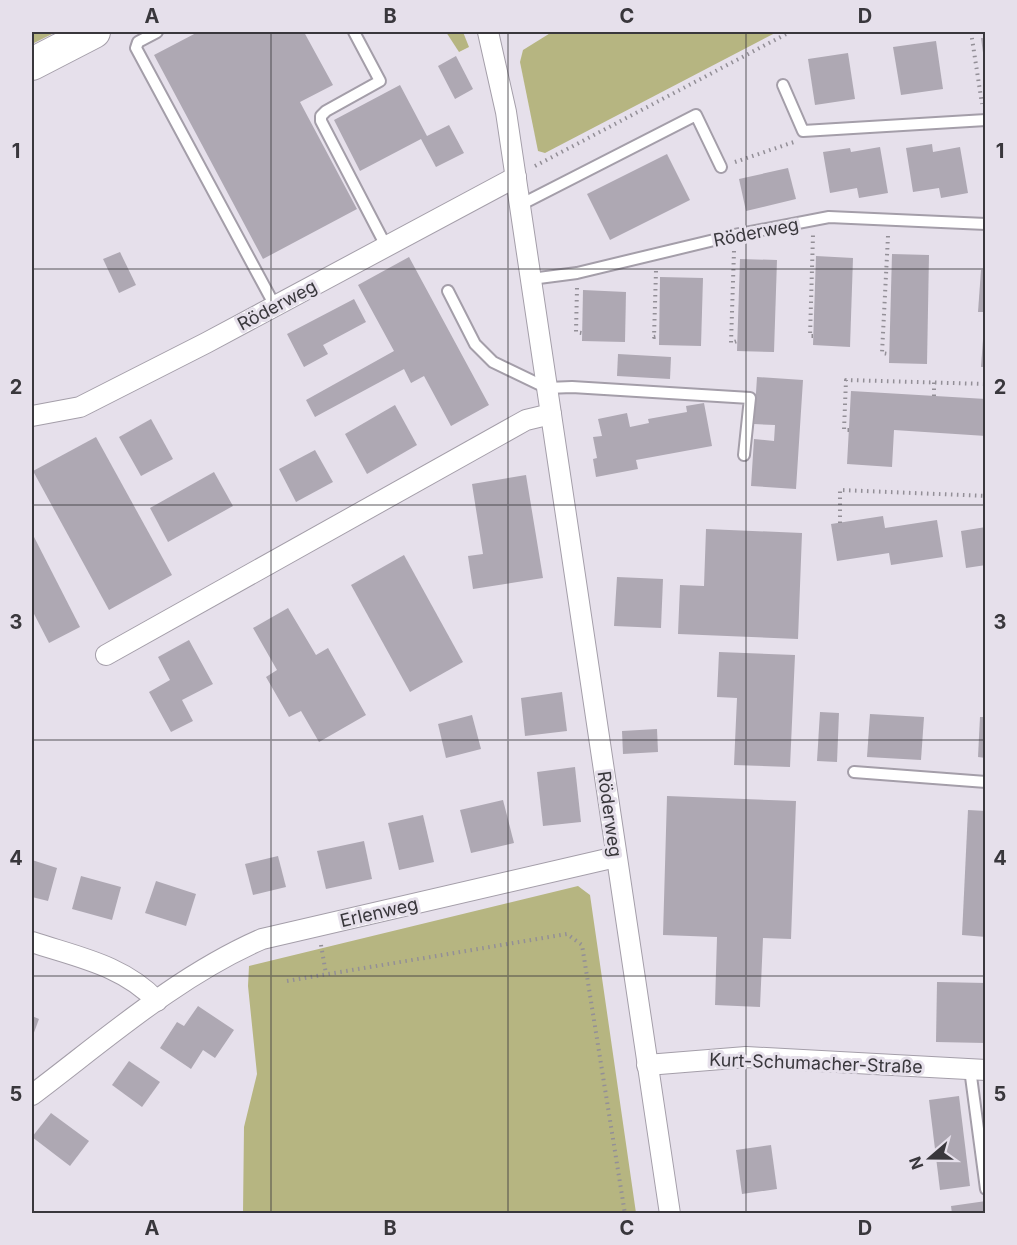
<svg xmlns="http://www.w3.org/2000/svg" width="1017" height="1245" viewBox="0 0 1017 1245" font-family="Inter,sans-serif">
<rect width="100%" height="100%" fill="#e6e0eb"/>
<!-- green -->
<g fill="#b6b581">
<polygon points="32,32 56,32 32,44"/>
<polygon points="446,32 463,32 469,47 459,52"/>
<polygon points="552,32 777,32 545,153 538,151 520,62 523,50"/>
<polygon points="578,886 590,895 636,1213 243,1213 244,1127 257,1074 248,986 249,966"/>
</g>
<!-- building -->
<g fill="#aea8b3">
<polygon points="198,32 304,32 333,85 300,102 357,209 263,259 154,55"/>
<polygon points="981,38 986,38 986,60 984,60"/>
<polygon points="936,41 943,89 901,95 893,47"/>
<polygon points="848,53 855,99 815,105 808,59"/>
<polygon points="456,56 473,89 455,99 438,66"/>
<polygon points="400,85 427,136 449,125 464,153 436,167 421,139 360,171 334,120"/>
<polygon points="932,144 933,152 960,147 968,193 941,198 939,188 913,192 906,148"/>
<polygon points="880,147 888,193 859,198 857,188 830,193 823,152 850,148 851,152"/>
<polygon points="667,154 690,200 610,240 587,194"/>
<polygon points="788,168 796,199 746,211 739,179"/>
<polygon points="120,252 136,285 119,293 103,259"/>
<polygon points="892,254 929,255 927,364 889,363"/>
<polygon points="816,256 853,258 850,347 813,345"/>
<polygon points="409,257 489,405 451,426 424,376 411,383 404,369 315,417 306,400 394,351 358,285"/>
<polygon points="740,259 777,260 774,352 737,351"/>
<polygon points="981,270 986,270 986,312 978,312"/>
<polygon points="660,277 703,278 701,346 659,345"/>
<polygon points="583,290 626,292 625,342 582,341"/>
<polygon points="354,299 366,322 323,345 328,354 304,367 287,334"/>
<polygon points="984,325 986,325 986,367 981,367"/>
<polygon points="618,354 671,357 670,379 617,376"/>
<polygon points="757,377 803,380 796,489 751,486 754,439 774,441 775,425 754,424"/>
<polygon points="851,391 986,399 986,436 894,430 892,467 847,464"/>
<polygon points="704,403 712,446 636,460 638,469 596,477 593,459 597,458 593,437 602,436 598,419 627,413 630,427 649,423 648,419 687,412 686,406"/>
<polygon points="395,405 417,445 367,474 345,434"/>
<polygon points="151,419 173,459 141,476 119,437"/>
<polygon points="96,437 172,575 109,610 33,471"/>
<polygon points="315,450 333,482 296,502 279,469"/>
<polygon points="214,472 233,506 168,542 150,508"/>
<polygon points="526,475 543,578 473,589 468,556 483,554 472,484"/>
<polygon points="883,516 885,528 937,520 943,557 891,565 889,553 837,561 831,524"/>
<polygon points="986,527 986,565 966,568 961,531"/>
<polygon points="706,529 802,533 798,639 678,634 680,585 704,586"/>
<polygon points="32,533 80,627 49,643 32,610"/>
<polygon points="404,555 463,662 410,692 351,585"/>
<polygon points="617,577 663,579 661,628 614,626"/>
<polygon points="288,608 316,655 328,648 366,715 319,742 301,711 289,717 266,677 277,670 253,628"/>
<polygon points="189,640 213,684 182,700 193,721 171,732 149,692 170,680 158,657"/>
<polygon points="719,652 795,655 790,767 734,765 737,698 717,697"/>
<polygon points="562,692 567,731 525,736 521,698"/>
<polygon points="820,712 839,713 837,762 817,761"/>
<polygon points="870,714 924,717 921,760 867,757"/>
<polygon points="472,715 481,749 446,758 438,724"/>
<polygon points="980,717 986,717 986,758 978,757"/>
<polygon points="657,729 658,752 623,754 622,731"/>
<polygon points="575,767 581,822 543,826 537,772"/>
<polygon points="667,796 796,801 791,939 763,938 760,1007 715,1005 717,937 663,935"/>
<polygon points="503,800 514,843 471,853 460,810"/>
<polygon points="968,810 986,811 986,937 962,935"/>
<polygon points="423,815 434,862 399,870 388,823"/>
<polygon points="364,841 372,879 326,889 317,851"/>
<polygon points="278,856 286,887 253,895 245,864"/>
<polygon points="32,860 57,868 48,901 32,897"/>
<polygon points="81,876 121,887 112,920 72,909"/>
<polygon points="156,881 196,894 186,926 145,913"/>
<polygon points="937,982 986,983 985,1043 936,1042"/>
<polygon points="198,1006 234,1030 215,1058 203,1050 191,1069 160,1048 177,1022 184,1026"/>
<polygon points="32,1016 39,1019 32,1038"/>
<polygon points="129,1061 160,1082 142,1107 112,1085"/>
<polygon points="959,1096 970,1186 940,1190 929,1100"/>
<polygon points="51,1113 89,1141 70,1166 32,1137"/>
<polygon points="771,1145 777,1189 742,1194 736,1150"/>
<polygon points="986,1201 986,1214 952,1214 951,1206"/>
</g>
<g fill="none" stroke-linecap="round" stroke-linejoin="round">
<defs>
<g id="service">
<polyline points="157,32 138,42 136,48 275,306"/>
<polyline points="354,32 380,81 326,111 321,116 321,121 386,246"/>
<polyline points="783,85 803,131 986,120"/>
<polyline points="520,205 696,115 721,167"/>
<polyline points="531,279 577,273 735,235 829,217 986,224"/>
<polyline points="448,291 475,344 493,362 547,388 572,387 750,398 744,455"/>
<polyline points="854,772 986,782"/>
<polyline points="970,1069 986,1189"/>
</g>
<g id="minor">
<polyline points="488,32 506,112 670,1214"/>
<polyline points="32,416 80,407 206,343 516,177"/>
<polyline points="106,655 526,420 551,414"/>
<path d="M32,942C77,957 123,965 157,1001"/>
<polyline points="647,1065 746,1057 986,1070"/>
<path d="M32,1095C105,1040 177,976 262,939L616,857"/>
</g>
<polyline id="primary" points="32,64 94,32"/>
</defs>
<!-- service casing -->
<use href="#service" stroke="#a49ea9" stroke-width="14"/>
<!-- minor casing -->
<use href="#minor" stroke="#a49ea9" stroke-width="22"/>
<!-- primary casing -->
<use href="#primary" stroke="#a49ea9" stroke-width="34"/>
<!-- path -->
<g stroke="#938f97" stroke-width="4" stroke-dasharray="1.5 4.5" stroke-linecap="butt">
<polyline points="971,32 982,104"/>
<polyline points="735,162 794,142"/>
<polyline points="535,166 790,32"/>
<polyline points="888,236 882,353 889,354"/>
<polyline points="734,251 731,343 737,341"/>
<polyline points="656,271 654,337 659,336"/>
<polyline points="577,288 576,332 582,333"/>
<polyline points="813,336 810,336 813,235"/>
<polyline points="934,396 934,382"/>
<polyline points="849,430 844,430 846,380 986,384"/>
<polyline points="840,523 840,490 986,496"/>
<polyline points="321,945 326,974"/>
<polyline points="287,981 567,934 582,945 625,1214"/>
</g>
<!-- service -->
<use href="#service" stroke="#fff" stroke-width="10"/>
<!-- minor -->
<use href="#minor" stroke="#fff" stroke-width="20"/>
<!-- primary -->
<use href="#primary" stroke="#fff" stroke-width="32"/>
</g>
<!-- grid -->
<path fill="none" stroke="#39373c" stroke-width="1.5" stroke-opacity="0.55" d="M271,32V1214M508,32V1214M746,32V1214M32,269H986M32,505H986M32,740H986M32,976H986"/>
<g text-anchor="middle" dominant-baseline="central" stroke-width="6" stroke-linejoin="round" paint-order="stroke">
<!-- street labels -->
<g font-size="18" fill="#39373c" stroke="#e6e0eb">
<text transform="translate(756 232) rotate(-11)">Röderweg</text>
<text transform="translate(277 305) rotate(-28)">Röderweg</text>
<text transform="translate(610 814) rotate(82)">Röderweg</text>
<text transform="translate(379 912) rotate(-13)">Erlenweg</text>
<text transform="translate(816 1063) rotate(2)">Kurt-Schumacher-Straße</text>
</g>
</g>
<!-- border -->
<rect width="1017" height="1245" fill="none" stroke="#e6e0eb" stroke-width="66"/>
<!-- north arrow -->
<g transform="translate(930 1158) rotate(250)" stroke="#e6e0eb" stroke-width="4.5" paint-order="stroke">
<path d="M0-4.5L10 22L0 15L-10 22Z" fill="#39373c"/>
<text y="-9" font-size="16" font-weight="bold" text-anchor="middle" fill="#39373c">N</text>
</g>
<rect x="33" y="33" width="951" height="1179" fill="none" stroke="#39373c" stroke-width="2"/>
<g font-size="20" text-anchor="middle" font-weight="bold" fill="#39373c">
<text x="152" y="23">A</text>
<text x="390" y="23">B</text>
<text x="627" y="23">C</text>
<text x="865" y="23">D</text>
<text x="16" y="158">1</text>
<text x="1000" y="158">1</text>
<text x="16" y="394">2</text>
<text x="1000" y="394">2</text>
<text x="16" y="629">3</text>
<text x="1000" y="629">3</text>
<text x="16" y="865">4</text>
<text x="1000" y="865">4</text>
<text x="16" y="1101">5</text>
<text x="1000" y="1101">5</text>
<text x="152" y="1235">A</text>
<text x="390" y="1235">B</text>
<text x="627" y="1235">C</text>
<text x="865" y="1235">D</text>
</g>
</svg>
